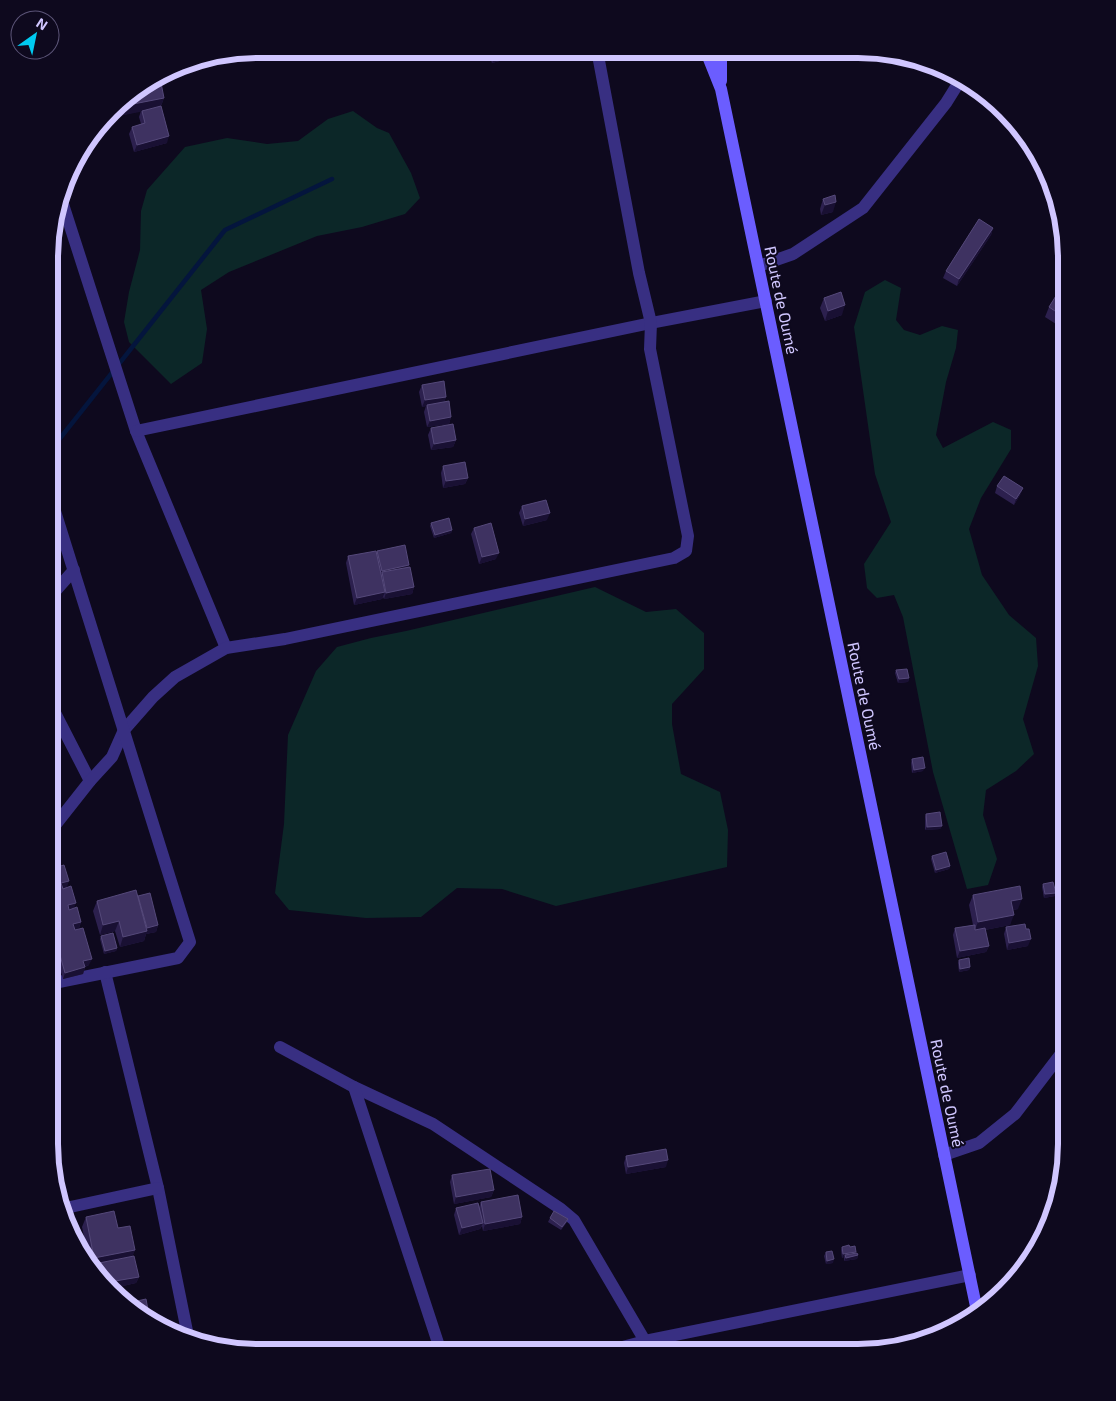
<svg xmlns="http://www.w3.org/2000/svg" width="1116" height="1401" viewBox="0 0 1116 1401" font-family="'Exo 2',sans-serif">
<rect width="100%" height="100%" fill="#0e091e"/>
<!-- green -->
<g fill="#0c2728">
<polygon points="353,111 377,128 389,133 411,173 420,198 405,214 362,227 317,236 229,272 201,290 207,329 202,363 171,384 129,342 124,322 129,292 140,250 141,211 147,190 185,147 227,138 267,144 298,141 328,119"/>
<polygon points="885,280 901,288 896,320 904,330 920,335 942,326 958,330 956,348 946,382 936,435 943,448 993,422 1011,430 1011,449 981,498 969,529 982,575 1009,615 1036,638 1038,666 1023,719 1034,754 1016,771 986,790 983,815 997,859 988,885 967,889 933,772 903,617 894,595 877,598 867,588 864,564 891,522 875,474 854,327 865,292"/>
<polygon points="1067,474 1067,591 1061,575 1055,527"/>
<polygon points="595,587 646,612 676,609 704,633 704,669 672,704 672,724 681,774 720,792 728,830 727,867 556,906 502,889 457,888 421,917 366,918 289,910 275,893 284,824 288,735 316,671 337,647 371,638 406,631"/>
</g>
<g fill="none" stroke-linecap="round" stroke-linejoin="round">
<!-- stream -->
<polyline stroke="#04153d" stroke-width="4.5" points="50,451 225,230 332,179"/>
<!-- street -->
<g stroke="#382f82" stroke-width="12">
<polyline points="61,198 136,431 226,648"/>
<polyline points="759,266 793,254 863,208 946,103 961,79"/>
<polyline points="136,431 651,323 766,301"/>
<polyline points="50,597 74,570"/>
<polyline points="50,703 90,781"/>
<polyline points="49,833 90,781 112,757 124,730 153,697 175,677 226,648 285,639 674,558 686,551 688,536 650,349 651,323 639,273 597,50"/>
<polyline points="105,972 158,1188 189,1341"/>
<polyline points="49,984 178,958 190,942 54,508"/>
<polyline points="280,1047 354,1087 433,1124 561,1209 574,1220 645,1341"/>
<polyline points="354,1087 441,1352"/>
<polyline points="944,1155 979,1143 1015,1114 1067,1046"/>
<polyline points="61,1209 158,1188"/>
<polyline points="604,1352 645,1341 970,1275"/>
</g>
<!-- secondary -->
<g stroke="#6b5dff" stroke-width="12">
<polyline points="708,50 709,59 721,89 977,1311"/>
<polyline points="721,50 721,81"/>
</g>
</g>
<!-- wall -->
<g fill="#2c204e">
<polygon points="488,49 537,50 537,51 492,63"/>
<polygon points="164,98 161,106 167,143 134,152 129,134 132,127 141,124 139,117 141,111 114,117 113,110 120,100"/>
<polygon points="823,199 833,212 821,215 820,209"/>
<polygon points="993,228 991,235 957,286 943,278 946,271"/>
<polygon points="1067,279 1067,331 1045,317 1049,307 1065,284"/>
<polygon points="824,298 842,315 825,321 820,308"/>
<polygon points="422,385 446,397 444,402 451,417 449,424 427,427 424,412 426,406 422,407 419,392"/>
<polygon points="431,428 456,440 453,447 431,450 428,435"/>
<polygon points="443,466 468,478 465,484 443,488 441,473"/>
<polygon points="997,486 1023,488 1020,495 1014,505 995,493"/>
<polygon points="522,506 547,520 523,526 519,513"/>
<polygon points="431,523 452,530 451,533 434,538 430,526"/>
<polygon points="474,528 496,559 479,564 471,534"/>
<polygon points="377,551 409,567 414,587 412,594 384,599 383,597 382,599 354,605 346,563 348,556 376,553"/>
<polygon points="896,670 909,678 908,682 898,683 895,673"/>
<polygon points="912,759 923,771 912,773 911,763"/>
<polygon points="926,814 942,826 940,829 925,830 925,817"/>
<polygon points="932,856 950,866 949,869 935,873 931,859"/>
<polygon points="49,863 57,867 67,887 74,908 81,922 79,928 75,929 89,965 85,967 83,974 63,979 49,931"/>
<polygon points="1043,884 1055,896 1044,898 1042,887"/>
<polygon points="973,895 1018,909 1013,910 1010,925 985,930 989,946 986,952 957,958 953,935 955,928 973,925 969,905"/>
<polygon points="138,896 158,925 156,932 146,934 144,941 120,947 115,931 100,935 93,911 97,901"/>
<polygon points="1006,927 1028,946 1007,950 1004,934"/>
<polygon points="101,936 117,948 116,951 104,954 100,939"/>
<polygon points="959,960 970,967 969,970 959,972 958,963"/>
<polygon points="626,1156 666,1167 626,1174 624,1163"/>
<polygon points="452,1175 494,1190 491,1197 454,1204 450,1182"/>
<polygon points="481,1202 522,1217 520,1224 483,1231 482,1226 480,1229 459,1235 454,1215 456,1208 479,1207"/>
<polygon points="86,1217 118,1228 135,1250 132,1256 139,1277 136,1283 114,1288 89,1260 82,1227"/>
<polygon points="550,1218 567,1222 561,1230 548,1222"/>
<polygon points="842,1247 850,1247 858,1255 857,1259 844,1261 844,1257 842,1258 841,1250"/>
<polygon points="826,1252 833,1263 826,1264 824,1256"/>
</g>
<!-- shaded-wall -->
<g fill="#191033">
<polygon points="509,49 537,50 537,51 492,63 496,53"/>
<polygon points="164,98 160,108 114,117 118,107"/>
<polygon points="169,136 167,143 134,152 137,145"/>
<polygon points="836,202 833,212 821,215 825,205"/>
<polygon points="993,228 991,235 957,286 959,279"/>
<polygon points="845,305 842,315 825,321 828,311"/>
<polygon points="446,397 444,403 422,407 425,400"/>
<polygon points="451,417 449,424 427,427 430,421"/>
<polygon points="456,440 453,447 431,450 434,444"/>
<polygon points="468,478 465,484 443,488 446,481"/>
<polygon points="1023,488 1020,495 1014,505 1016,499"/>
<polygon points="550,513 547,520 523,526 525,519"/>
<polygon points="452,530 451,533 434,538 435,535"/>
<polygon points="499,553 496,559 479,564 482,557"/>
<polygon points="409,565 407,572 382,572 380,577 379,578 382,571"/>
<polygon points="414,587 412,594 384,599 386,593"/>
<polygon points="385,592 382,599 354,605 357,598"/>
<polygon points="909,678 908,682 898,683 899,679"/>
<polygon points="925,768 923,771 912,773 914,770"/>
<polygon points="942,826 940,829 925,830 927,827"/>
<polygon points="950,866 949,869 935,873 936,870"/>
<polygon points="69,881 67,887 58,890 61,883"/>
<polygon points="1056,893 1055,896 1044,898 1045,894"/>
<polygon points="1022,899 1018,909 1008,911 1011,901"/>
<polygon points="76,903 73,910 65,912 68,905"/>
<polygon points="1014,915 1010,925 974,932 978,922"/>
<polygon points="119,921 115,931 100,935 103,925"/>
<polygon points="81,922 79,928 71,931 73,924"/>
<polygon points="158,925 156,932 146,934 144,941 120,947 123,937 146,928"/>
<polygon points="1031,939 1028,946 1007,950 1009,943"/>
<polygon points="989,946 986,952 957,958 960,951"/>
<polygon points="117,948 116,951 104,954 105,951"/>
<polygon points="92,959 89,965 81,968 83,961"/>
<polygon points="85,967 83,974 63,979 65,973"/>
<polygon points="970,967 969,970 959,972 960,969"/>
<polygon points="668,1160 666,1167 626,1174 628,1167"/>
<polygon points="494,1190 491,1197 454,1204 456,1197"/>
<polygon points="522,1217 520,1224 483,1231 485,1224"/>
<polygon points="483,1223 480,1229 459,1235 462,1228"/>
<polygon points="135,1250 131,1260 94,1264 94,1266 92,1264 94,1258"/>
<polygon points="856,1252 855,1255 845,1255 844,1257 842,1258 843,1254"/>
<polygon points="858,1255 857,1259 844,1261 846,1258"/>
<polygon points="834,1259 833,1263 826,1264 827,1261"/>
<polygon points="139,1277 136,1283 114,1288 109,1282"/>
</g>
<!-- building -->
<g fill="#3e3261" stroke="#55497a">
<polygon points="495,49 509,49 496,53"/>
<polygon points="160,78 164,98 118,107 117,104 120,100"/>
<polygon points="161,106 169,136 137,145 132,127 145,123 142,111"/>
<polygon points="835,195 836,202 825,205 823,199"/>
<polygon points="979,219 993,228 959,279 946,271"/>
<polygon points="1064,283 1067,285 1067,319 1049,307"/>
<polygon points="841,292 845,305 828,311 824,298"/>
<polygon points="444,381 446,397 425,400 422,385"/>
<polygon points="449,401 451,417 430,421 427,405"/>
<polygon points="453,424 456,440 434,444 431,428"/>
<polygon points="465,462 468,478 446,481 443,466"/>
<polygon points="1004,476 1023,488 1016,499 997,486"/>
<polygon points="546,500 550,513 525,519 522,506"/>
<polygon points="449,518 452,530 435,535 431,523"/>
<polygon points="491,523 499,553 482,557 474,528"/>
<polygon points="405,545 409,565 382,571 377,551"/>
<polygon points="376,551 385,592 357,598 348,556"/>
<polygon points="410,567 414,587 386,593 382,572"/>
<polygon points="907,669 909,678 899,679 896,670"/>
<polygon points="923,757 925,768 914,770 912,759"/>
<polygon points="940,812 942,826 927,827 926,814"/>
<polygon points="946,852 950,866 936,870 932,856"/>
<polygon points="55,861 57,867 64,865 69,881 61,883 63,889 71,886 76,903 68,905 69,910 77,907 81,922 73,924 75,930 83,928 92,959 83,961 85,967 65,973 49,916 49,863"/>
<polygon points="1053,882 1056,893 1045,894 1043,884"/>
<polygon points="1020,886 1022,899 1011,901 1014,915 978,922 973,895"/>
<polygon points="136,890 147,931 123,937 119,921 103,925 97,901"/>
<polygon points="150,893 158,925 147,928 138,896"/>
<polygon points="1025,924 1026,929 1029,929 1031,939 1009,943 1006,927"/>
<polygon points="975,925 975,930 985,928 989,946 960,951 955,928"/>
<polygon points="113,933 117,948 105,951 101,936"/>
<polygon points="969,958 970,967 960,969 959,960"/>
<polygon points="666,1149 668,1160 628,1167 626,1156"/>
<polygon points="490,1169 494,1190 456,1197 452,1175"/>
<polygon points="518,1195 522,1217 485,1224 481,1202"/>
<polygon points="478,1203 483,1223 462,1228 456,1208"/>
<polygon points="114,1211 118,1228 130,1226 135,1250 94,1258 86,1217"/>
<polygon points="554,1211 568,1219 562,1227 550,1218"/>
<polygon points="75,1220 82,1252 81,1253 77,1248 66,1222"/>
<polygon points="849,1245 850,1247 855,1246 856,1252 843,1254 842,1247"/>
<polygon points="832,1251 834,1259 827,1261 826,1252"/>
<polygon points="857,1253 858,1255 846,1258 845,1255"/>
<polygon points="134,1256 139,1277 109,1282 95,1267 94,1264"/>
<polygon points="146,1299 150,1321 142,1317 128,1303"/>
</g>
<g text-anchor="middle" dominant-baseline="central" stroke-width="4" stroke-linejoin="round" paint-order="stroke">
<!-- street labels -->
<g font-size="16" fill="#d0c6ff" stroke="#0e091e">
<text transform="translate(782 300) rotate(78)">Route de Oumé</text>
<text transform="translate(865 696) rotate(78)">Route de Oumé</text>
<text transform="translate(948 1093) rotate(78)">Route de Oumé</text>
</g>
</g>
<!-- crop -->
<path d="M0 0H1116V1401H0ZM258 58H858A200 200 0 0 1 1058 258V1144A200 200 0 0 1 858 1344H258A200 200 0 0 1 58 1144V258A200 200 0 0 1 258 58Z" fill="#0e091e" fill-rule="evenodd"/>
<path fill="none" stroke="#d0c6ff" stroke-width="6" d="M258 58H858A200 200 0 0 1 1058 258V1144A200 200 0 0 1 858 1344H258A200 200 0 0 1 58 1144V258A200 200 0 0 1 258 58Z"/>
<!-- north arrow -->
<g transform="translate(35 35) rotate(33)"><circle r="24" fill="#0e091e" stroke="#5c5578"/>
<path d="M0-4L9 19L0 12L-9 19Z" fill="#00caf1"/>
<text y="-8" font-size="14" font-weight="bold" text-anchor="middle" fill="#d0c6ff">N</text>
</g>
</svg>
